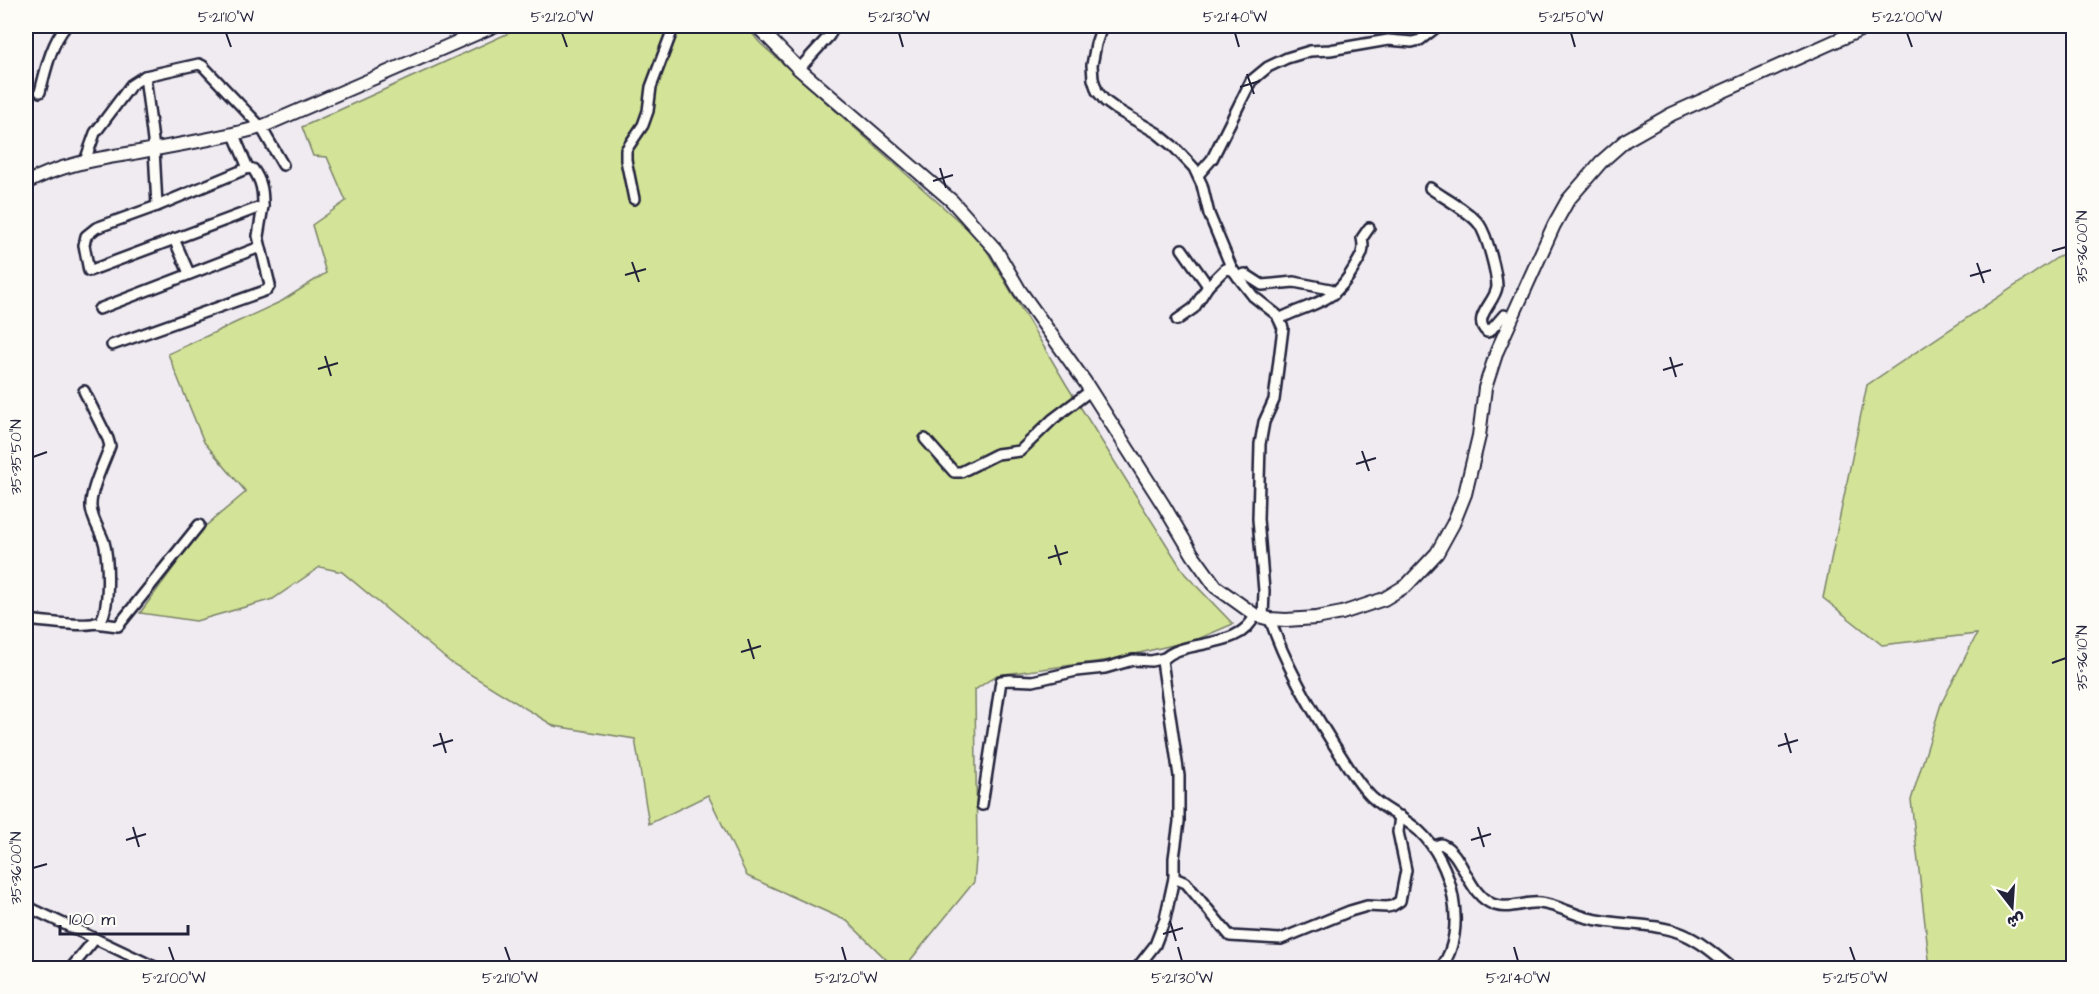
<svg xmlns="http://www.w3.org/2000/svg" width="2099" height="994" viewBox="0 0 2099 994" font-family="'Architects Daughter','Playpen Sans Arabic',sans-serif">
<rect width="100%" height="100%" fill="#f0ebf1"/>
<filter id="ink" filterUnits="userSpaceOnUse"><feTurbulence type="fractalNoise" baseFrequency=".0167" numOctaves="2"/><feDisplacementMap in="SourceGraphic" scale="12" xChannelSelector="R" yChannelSelector="G"/><feConvolveMatrix kernelMatrix="1 2 1 2 8 2 1 2 1" color-interpolation-filters="sRGB"/></filter>
<g filter="url(#ink)">
<!-- green -->
<g fill="#d3e397" stroke="#7a8269" stroke-width="1.5">
<polygon points="533,26 746,26 760,43 981,241 1066,384 1185,574 1233,624 1198,639 1110,660 997,675 975,690 977,848 974,882 904,968 895,968 847,921 747,876 708,795 649,824 635,739 554,726 450,662 342,572 320,567 273,599 196,621 140,613 202,529 246,492 204,442 168,354 282,301 326,273 312,225 346,201 327,157 313,156 302,127 513,31"/>
<polygon points="2073,247 2073,968 1930,968 1911,800 1941,704 1977,634 1882,645 1823,598 1867,385"/>
</g>
<g fill="none" stroke-linecap="round" stroke-linejoin="round">
<defs>
<g id="minor">
<polyline points="1102,26 1096,44 1092,65 1093,79 1097,91 1105,101 1116,109 1157,133 1174,147 1194,168 1202,185 1209,214 1232,269 1253,296 1277,315 1283,328 1274,400 1264,422 1260,444 1258,519 1264,591 1263,617"/>
<polyline points="799,69 829,36 835,26"/>
<path d="M40,92C46,69 51,44 66,26"/>
<path d="M234,135L248,168L253,169C262,182 263,191 263,206L89,271L84,245L86,236L96,228L157,206L248,168"/>
<polyline points="85,161 95,133 131,85 145,76"/>
<polyline points="1198,175 1212,159 1251,81 1268,67 1287,58 1310,51 1330,50 1388,40 1412,42 1420,40 1438,26"/>
<path d="M1430,188C1444,198 1469,211 1479,224C1487,235 1497,274 1497,287C1495,303 1471,318 1487,332L1490,331L1504,315L1512,318"/>
<polyline points="634,199 626,160 626,150 643,125 648,111 651,87 674,26"/>
<polyline points="157,206 154,149 145,76 199,64 203,66 261,127 283,165"/>
<polyline points="174,239 189,273"/>
<polyline points="1182,249 1208,286"/>
<polyline points="1238,277 1245,274 1262,285 1294,282 1330,289 1334,294"/>
<polyline points="99,309 260,247"/>
<path d="M1279,319C1314,301 1332,306 1354,268C1361,256 1365,252 1362,238L1369,228"/>
<polyline points="1177,320 1194,308 1208,286 1225,269 1233,270"/>
<polyline points="112,345 267,290 270,285 258,236 263,206"/>
<polyline points="925,439 954,472 961,472 997,454 1020,451 1053,419 1090,391"/>
<path d="M1270,619C1285,664 1309,705 1334,745C1344,760 1353,776 1365,790C1380,809 1402,815 1419,831C1452,861 1469,930 1441,968"/>
<path d="M26,620C40,621 89,628 99,622C111,614 108,555 104,542C100,530 92,520 91,507C90,490 104,463 110,446L108,439L84,391"/>
<polyline points="95,623 118,626 199,525"/>
<polyline points="982,805 1001,681 1009,680 1033,681 1076,671 1105,668 1133,660 1151,661 1165,658"/>
<path d="M1434,846L1441,844C1464,853 1467,896 1495,905C1511,910 1525,901 1540,903C1557,905 1572,914 1588,918C1619,926 1654,922 1683,934C1702,942 1717,956 1732,968"/>
<polyline points="1174,878 1186,883 1230,936 1281,939 1350,911 1367,906 1387,907 1392,906 1400,901 1406,870 1398,832 1400,816"/>
<polyline points="26,906 157,968"/>
<polyline points="71,968 95,939"/>
<path d="M1137,968L1155,945L1165,919L1174,878V858L1179,822V776L1162,661C1181,637 1240,652 1255,615"/>
</g>
<g id="tertiary">
<polyline points="757,26 799,69 952,201 996,250 1020,291 1085,382 1164,506 1193,555 1216,587 1255,615 1270,619 1286,620 1316,618 1342,613 1384,599 1407,585 1437,553 1453,524 1465,494 1479,436 1485,388 1497,351 1554,225 1568,200 1601,162 1626,140 1672,114 1869,26"/>
<path d="M26,183C60,165 95,159 133,153C175,145 219,139 261,127L494,26"/>
</g>
</defs>
<!-- minor casing -->
<use href="#minor" stroke="#22223b" stroke-width="14"/>
<!-- tertiary casing -->
<use href="#tertiary" stroke="#22223b" stroke-width="16"/>
<!-- minor -->
<use href="#minor" stroke="#fdfcf7" stroke-width="9"/>
<!-- tertiary -->
<use href="#tertiary" stroke="#fdfcf7" stroke-width="12"/>
</g>
</g>
<!-- ticks -->
<path fill="none" stroke="#22223b" stroke-width="2" d="M226,33L231,47M562,33L567,47M899,33L903,47M1235,33L1239,47M1571,33L1575,47M1907,33L1912,47M1247,74L1254,94M1240,87L1260,81M940,168L946,188M933,181L953,175M2052,251L2066,247M632,262L639,282M1977,263L1984,283M625,275L646,269M1970,276L1991,270M325,356L331,376M1670,357L1676,377M318,369L338,363M1663,370L1683,364M1362,451L1369,471M33,457L47,452M1356,464L1376,458M1055,545L1061,565M1048,558L1068,552M748,639L754,659M741,652L761,646M2052,663L2066,658M440,733L446,753M1785,733L1791,753M433,746L453,740M1778,746L1798,740M133,827L139,847M1478,827L1484,847M126,840L146,834M1471,840L1491,834M33,868L47,864M1170,921L1176,941M1163,934L1183,928M169,947L174,961M505,947L510,961M842,947L846,961M1178,947L1182,961M1514,947L1518,961M1850,947L1855,961"/>
<!-- margin -->
<rect width="2099" height="994" fill="none" stroke="#fdfcf7" stroke-width="66"/>
<!-- north arrow -->
<g transform="translate(2012 907) rotate(163)" stroke="#fdfcf7" stroke-width="4.5" paint-order="stroke">
<path d="M0-4.5L10 22L0 15L-10 22Z" fill="#22223b"/>
<text y="-9" font-size="16" font-weight="bold" text-anchor="middle" fill="#22223b">ش</text>
</g>
<!-- scale -->
<path d="M60 925v9h128v-9" fill="none" stroke="#22223b" stroke-width="3"/>
<text x="69" y="925" font-size="18" fill="#22223b" stroke="#fdfcf7" stroke-width="4.5" paint-order="stroke">100 m</text>
<rect x="33" y="33" width="2033" height="928" fill="none" stroke="#22223b" stroke-width="2"/>
<g font-size="15" text-anchor="middle" fill="#22223b">
<text x="226" y="22">5°21'10"W</text>
<text x="562" y="22">5°21'20"W</text>
<text x="899" y="22">5°21'30"W</text>
<text x="1235" y="22">5°21'40"W</text>
<text x="1571" y="22">5°21'50"W</text>
<text x="1907" y="22">5°22'00"W</text>
<text transform="translate(2082 247) rotate(-90)" y="5">35°36'00"N</text>
<text transform="translate(16 457) rotate(-90)" y="5">35°35'50"N</text>
<text transform="translate(2082 658) rotate(-90)" y="5">35°36'10"N</text>
<text transform="translate(16 868) rotate(-90)" y="5">35°36'00"N</text>
<text x="174" y="983">5°21'00"W</text>
<text x="510" y="983">5°21'10"W</text>
<text x="846" y="983">5°21'20"W</text>
<text x="1182" y="983">5°21'30"W</text>
<text x="1518" y="983">5°21'40"W</text>
<text x="1855" y="983">5°21'50"W</text>
</g>
</svg>
